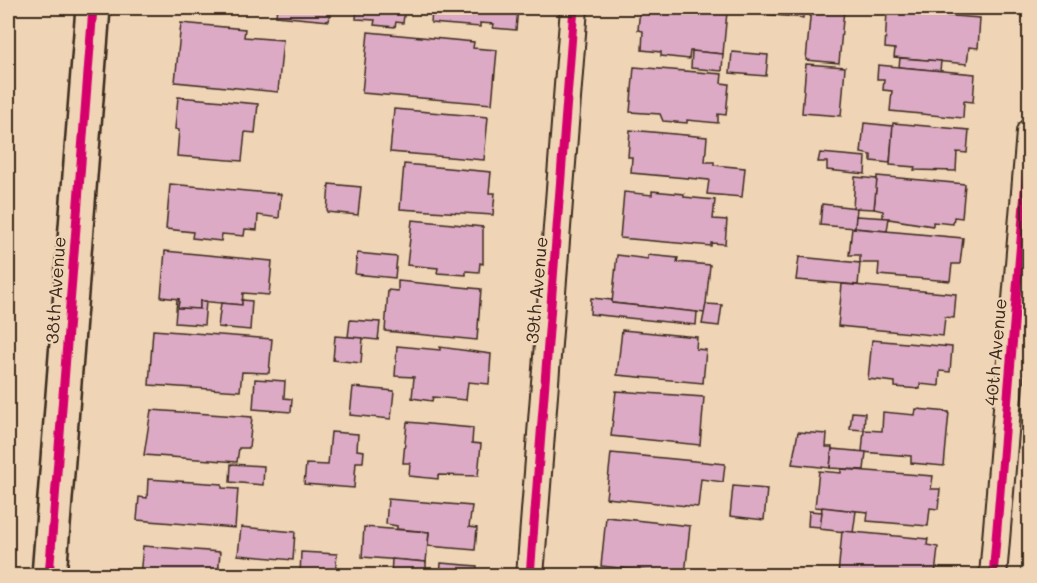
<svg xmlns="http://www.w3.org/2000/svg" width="1037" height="583" viewBox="0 0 1037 583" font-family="Mali,sans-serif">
<rect width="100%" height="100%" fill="#efd5b6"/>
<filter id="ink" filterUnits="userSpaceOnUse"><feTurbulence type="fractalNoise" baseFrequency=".0167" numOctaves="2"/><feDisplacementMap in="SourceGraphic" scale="12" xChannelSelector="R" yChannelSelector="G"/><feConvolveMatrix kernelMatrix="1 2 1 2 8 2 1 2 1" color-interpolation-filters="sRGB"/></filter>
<g filter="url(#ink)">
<!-- building -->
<g fill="#ddaac5" stroke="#3b2a1e" stroke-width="1.5">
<polygon points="277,8 331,8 329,21 276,16"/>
<polygon points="357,8 405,8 403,23 396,22 395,27 374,25 375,20 356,19"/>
<polygon points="432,8 518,8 516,30 493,28 494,24 480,23 480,27 431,23"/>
<polygon points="640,8 727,12 723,54 690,51 689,59 661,56 661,52 642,50 643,31 638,30"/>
<polygon points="754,8 804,8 803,18 754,13"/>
<polygon points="811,8 844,9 839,63 806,60"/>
<polygon points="887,11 980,18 978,48 969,47 967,64 894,57 895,49 885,48"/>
<polygon points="181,23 245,29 244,37 283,40 278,92 175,82"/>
<polygon points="368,32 474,42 473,48 497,50 492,104 362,93"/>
<polygon points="692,51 723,54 722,71 691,68"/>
<polygon points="732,52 768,55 766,76 730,73"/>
<polygon points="900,58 941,61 940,71 899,67"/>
<polygon points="806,64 845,67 841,116 802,113"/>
<polygon points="878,65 975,74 973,102 964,101 963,118 890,111 892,91 883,90 884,79 877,79"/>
<polygon points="634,67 722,74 721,83 729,84 726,115 718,114 718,123 687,120 687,123 663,121 660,114 630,112"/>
<polygon points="178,97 258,104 255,133 245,132 242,161 177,156 179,130 175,129"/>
<polygon points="394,109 488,117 484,160 390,152"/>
<polygon points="864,123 893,126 890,163 871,161 871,155 861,153"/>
<polygon points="893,123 969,130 967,153 957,152 956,171 914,170 915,167 890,165"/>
<polygon points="630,130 707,137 705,162 714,162 714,165 745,168 742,197 707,194 709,180 631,173 632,157 628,157"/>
<polygon points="820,153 866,157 865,174 827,170 827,162 818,162"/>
<polygon points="404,164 491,172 489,193 495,193 493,215 400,209"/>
<polygon points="877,176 965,184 962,218 954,217 953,224 933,222 933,226 883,218 883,211 874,209"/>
<polygon points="855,177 877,179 874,209 853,208"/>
<polygon points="170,184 281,194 279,218 258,215 257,230 245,229 244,236 222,234 221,241 192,238 193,232 166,229"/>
<polygon points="329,184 361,187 358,215 327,212"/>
<polygon points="652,191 684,194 684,197 715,200 713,219 727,220 725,244 711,243 711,246 620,238 624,192 652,195"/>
<polygon points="822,204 857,208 855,228 820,225"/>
<polygon points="856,216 889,218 887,231 855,228"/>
<polygon points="412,220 483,227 483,264 480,263 479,272 466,271 466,275 437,273 438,268 407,265"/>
<polygon points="852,228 963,238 960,264 952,264 950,281 878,275 879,263 860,263 860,255 849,255"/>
<polygon points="165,251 272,261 269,295 243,293 242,305 200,301 200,309 178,308 179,299 161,297"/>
<polygon points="357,253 397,257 395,278 355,274"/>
<polygon points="617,255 648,259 648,255 678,258 677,262 710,265 705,313 612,303"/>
<polygon points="799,257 860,263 858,285 796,280"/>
<polygon points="398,281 481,289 477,340 385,331 388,290 398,291"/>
<polygon points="842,284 956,294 954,318 945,317 943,336 838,326"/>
<polygon points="591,298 612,300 612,303 697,312 696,325 590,314"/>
<polygon points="177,299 179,299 178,308 200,309 200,301 206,301 204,325 175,323"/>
<polygon points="242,300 252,301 250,330 218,327 221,303 242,305"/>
<polygon points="706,304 722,305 719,326 702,324"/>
<polygon points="350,320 380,322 378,340 348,337"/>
<polygon points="153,330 272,339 269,373 242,372 240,391 149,385"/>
<polygon points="622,330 697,337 696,349 706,350 703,383 617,375"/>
<polygon points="335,336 363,338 361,363 333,360"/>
<polygon points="872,340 952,347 950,372 940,371 939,386 920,384 920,389 895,387 895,382 868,379"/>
<polygon points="397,346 440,350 440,347 491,354 489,384 468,382 466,400 433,397 432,401 412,398 414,377 395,376"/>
<polygon points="255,379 285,381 284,398 292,399 291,412 253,409"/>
<polygon points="353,387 394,391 391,419 350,415"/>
<polygon points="616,391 704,397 700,445 611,436"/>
<polygon points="916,409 949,412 944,466 911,463 911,456 862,452 864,430 882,431 883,412 915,415"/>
<polygon points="151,410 252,417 249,448 239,448 237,462 144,455"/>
<polygon points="852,412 865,413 864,430 850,429"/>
<polygon points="407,422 473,428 472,443 481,444 478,476 438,475 438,479 409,476 410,463 403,463"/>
<polygon points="331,432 358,434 357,450 364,451 363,462 356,462 354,488 304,484 306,464 328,465"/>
<polygon points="798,432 827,434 826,447 832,447 830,468 792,464"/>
<polygon points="832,449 866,452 864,470 830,468"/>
<polygon points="611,453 725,464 723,482 701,479 698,507 606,498"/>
<polygon points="231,464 264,466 263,485 230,482"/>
<polygon points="841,469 933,476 931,489 940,489 938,509 930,508 928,526 867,521 868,512 815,507 819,471 841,473"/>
<polygon points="148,479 222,484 222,488 238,489 235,528 137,520 139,497 147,498"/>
<polygon points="733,486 767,489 764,520 730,516"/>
<polygon points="388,499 472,506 469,527 477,528 475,550 428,546 429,532 397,529 397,526 386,524"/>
<polygon points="822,507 856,511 853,533 820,529"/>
<polygon points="809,511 822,512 820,527 808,526"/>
<polygon points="606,517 690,526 685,575 601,566"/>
<polygon points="241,527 295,532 293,560 238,555"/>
<polygon points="364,527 429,532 426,562 362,557"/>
<polygon points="842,531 928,539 927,545 938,547 935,575 838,576"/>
<polygon points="143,546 220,552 218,576 140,576"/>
<polygon points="301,552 337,554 335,576 300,576"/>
<polygon points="392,559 426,562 426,576 391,576"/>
<polygon points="441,563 477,566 476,576 440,576"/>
</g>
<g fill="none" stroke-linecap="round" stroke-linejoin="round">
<defs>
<g id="street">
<polyline points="530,576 574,8"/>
<polyline points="993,576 1030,132"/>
</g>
<polyline id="secondary" points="49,576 93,8"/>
</defs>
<!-- street casing -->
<use href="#street" stroke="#3b2a1e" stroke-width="30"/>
<!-- secondary casing -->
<use href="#secondary" stroke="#3b2a1e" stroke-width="38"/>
<!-- street -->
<use href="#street" stroke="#efd5b6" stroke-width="26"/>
<!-- secondary -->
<use href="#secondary" stroke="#efd5b6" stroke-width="33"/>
<defs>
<g id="cycleway">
<polyline points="49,576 93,8"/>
<polyline points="530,576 574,8"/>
<polyline points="993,576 1030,132"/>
</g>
</defs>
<!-- cycleway casing -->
<use href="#cycleway" stroke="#efd5b6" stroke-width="13"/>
<!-- cycleway -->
<use href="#cycleway" stroke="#d6006c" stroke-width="9"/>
</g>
</g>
<g text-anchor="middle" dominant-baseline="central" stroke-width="4.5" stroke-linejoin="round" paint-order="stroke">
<!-- street labels -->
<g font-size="18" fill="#3b2a1e" stroke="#efd5b6">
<text transform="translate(55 290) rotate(-86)">38th Avenue</text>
<text transform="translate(536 290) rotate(-85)">39th Avenue</text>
<text transform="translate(995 352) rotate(-85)">40th Avenue</text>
</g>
</g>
<!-- margin -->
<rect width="1037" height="583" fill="none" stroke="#efd5b6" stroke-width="30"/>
<rect x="15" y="15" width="1007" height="553" fill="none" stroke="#3b2a1e" stroke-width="2" filter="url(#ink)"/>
</svg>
